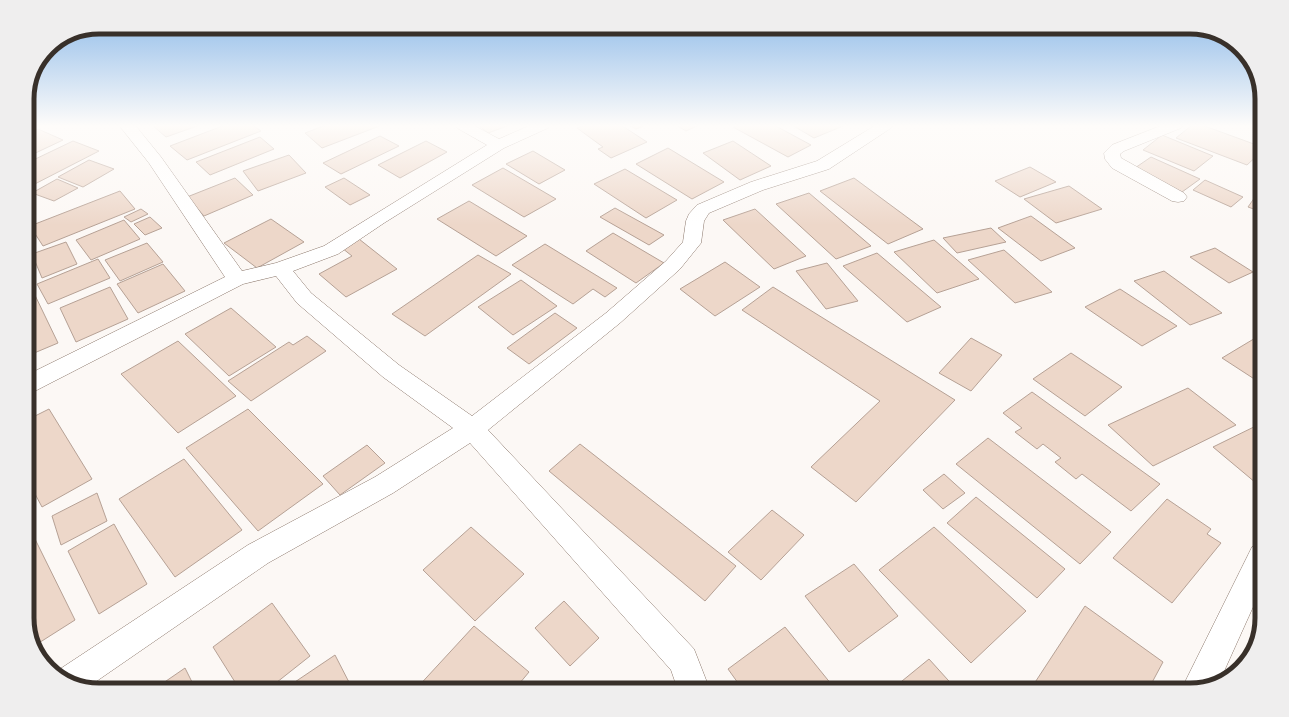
<svg xmlns="http://www.w3.org/2000/svg" width="1289" height="717" viewBox="0 0 1289 717" font-family="'Times New Roman',serif">
<rect width="100%" height="100%" fill="#fcf8f5"/>
<!-- building -->
<g fill="#edd7c9" stroke="#b6a195">
<polygon points="152,125 200,125 166,137"/>
<polygon points="225,125 252,125 261,131 187,160 170,146"/>
<polygon points="326,125 382,125 322,148 305,133"/>
<polygon points="478,125 510,125 488,133"/>
<polygon points="585,125 621,125 647,142 611,158 598,149 603,147 577,128"/>
<polygon points="629,125 646,125 636,129"/>
<polygon points="676,125 699,125 686,131"/>
<polygon points="738,125 774,125 811,145 788,157 733,127"/>
<polygon points="792,125 841,125 843,126 814,138"/>
<polygon points="1192,125 1202,125 1262,147 1262,151 1247,165 1176,138"/>
<polygon points="38,129 63,140 27,157 27,134"/>
<polygon points="1162,135 1213,156 1194,171 1143,150"/>
<polygon points="380,136 399,146 341,174 323,163"/>
<polygon points="260,137 274,149 210,175 196,162"/>
<polygon points="73,141 99,151 27,188 27,163"/>
<polygon points="426,141 447,152 400,178 378,165"/>
<polygon points="733,141 771,166 740,180 703,153"/>
<polygon points="668,148 724,182 692,199 636,164"/>
<polygon points="533,151 565,170 539,184 506,164"/>
<polygon points="289,155 306,173 258,191 243,171"/>
<polygon points="1151,157 1200,179 1182,192 1132,170"/>
<polygon points="89,160 114,169 83,187 58,177"/>
<polygon points="1030,167 1056,182 1020,197 995,181"/>
<polygon points="503,168 556,199 524,217 472,185"/>
<polygon points="625,169 677,200 646,218 594,184"/>
<polygon points="235,178 253,195 204,216 187,197"/>
<polygon points="344,178 370,195 350,205 325,187"/>
<polygon points="854,178 923,229 888,244 820,191"/>
<polygon points="57,179 78,188 54,201 32,193"/>
<polygon points="1205,180 1243,197 1231,207 1193,190"/>
<polygon points="1069,186 1102,209 1056,223 1024,199"/>
<polygon points="1262,187 1262,212 1248,207"/>
<polygon points="120,191 135,209 43,246 30,226"/>
<polygon points="809,193 871,246 836,259 776,204"/>
<polygon points="469,201 527,236 496,256 437,219"/>
<polygon points="615,208 664,235 649,245 600,217"/>
<polygon points="141,209 148,214 131,222 124,217"/>
<polygon points="755,209 806,256 774,269 723,220"/>
<polygon points="1031,216 1075,248 1041,261 998,228"/>
<polygon points="150,217 162,228 145,235 134,224"/>
<polygon points="271,219 304,242 257,268 224,243"/>
<polygon points="124,220 140,239 91,260 76,240"/>
<polygon points="991,228 1006,242 957,253 943,238"/>
<polygon points="613,233 664,263 636,283 586,251"/>
<polygon points="359,239 397,269 346,297 319,274 352,256 342,248"/>
<polygon points="934,240 979,279 937,293 894,252"/>
<polygon points="66,242 77,264 42,278 32,254"/>
<polygon points="147,243 163,262 120,281 105,260"/>
<polygon points="545,244 617,288 605,297 593,289 573,304 512,265"/>
<polygon points="1215,248 1253,272 1229,283 1190,257"/>
<polygon points="1004,250 1052,292 1015,303 968,260"/>
<polygon points="877,253 941,307 907,322 843,266"/>
<polygon points="478,255 511,274 425,336 392,314"/>
<polygon points="98,259 110,278 48,304 37,284"/>
<polygon points="725,262 760,287 715,316 680,289"/>
<polygon points="827,263 858,301 826,309 796,271"/>
<polygon points="163,264 185,291 138,313 117,284"/>
<polygon points="1164,271 1222,313 1190,325 1134,281"/>
<polygon points="521,280 557,306 513,335 478,307"/>
<polygon points="110,287 128,319 76,342 60,308"/>
<polygon points="773,287 955,400 856,502 811,467 880,401 742,310"/>
<polygon points="32,289 58,343 27,356 27,291"/>
<polygon points="1120,289 1177,326 1142,346 1085,307"/>
<polygon points="231,308 276,347 229,376 185,334"/>
<polygon points="555,313 577,328 529,364 507,348"/>
<polygon points="1262,334 1262,384 1222,358"/>
<polygon points="307,336 326,351 251,401 228,381 289,342 293,345"/>
<polygon points="971,338 1002,355 971,391 939,373"/>
<polygon points="178,341 236,396 178,433 121,374"/>
<polygon points="1071,353 1122,387 1085,416 1033,379"/>
<polygon points="1188,388 1236,425 1153,466 1108,425"/>
<polygon points="1032,392 1160,484 1131,511 1082,474 1076,479 1055,462 1061,458 1043,444 1037,449 1015,432 1022,428 1003,413"/>
<polygon points="49,409 92,479 42,507 27,479 27,420"/>
<polygon points="248,409 323,484 258,531 186,448"/>
<polygon points="1262,423 1262,488 1213,447"/>
<polygon points="988,438 1111,532 1080,564 956,464"/>
<polygon points="580,444 736,566 705,601 549,471"/>
<polygon points="367,445 385,463 340,495 323,476"/>
<polygon points="184,459 242,530 175,577 119,499"/>
<polygon points="944,474 965,493 943,509 923,490"/>
<polygon points="97,493 107,521 61,545 52,516"/>
<polygon points="976,497 1065,569 1037,598 947,523"/>
<polygon points="1167,499 1211,529 1207,534 1221,543 1172,603 1113,558"/>
<polygon points="772,510 804,535 761,580 728,552"/>
<polygon points="114,524 147,584 99,614 68,551"/>
<polygon points="471,527 524,574 475,621 423,570"/>
<polygon points="934,527 1026,611 971,663 879,570"/>
<polygon points="34,537 75,620 34,646 27,623 27,541"/>
<polygon points="854,564 898,616 849,652 805,596"/>
<polygon points="564,601 599,638 570,666 535,628"/>
<polygon points="272,603 310,656 267,690 240,690 213,647"/>
<polygon points="1085,606 1163,662 1148,690 1030,690"/>
<polygon points="474,626 529,672 514,690 415,690"/>
<polygon points="785,627 836,690 743,690 728,669"/>
<polygon points="335,655 353,690 283,690"/>
<polygon points="929,659 957,690 891,690"/>
<polygon points="185,668 196,690 153,690"/>
</g>
<g fill="none" stroke-linecap="round" stroke-linejoin="round">
<defs>
<g id="minor">
<polygon points="119,125 135,125 161,157 242,271 276,263 324,246 487,145 457,128 454,125 473,125 499,139 531,125 551,125 548,128 504,148 384,223 338,254 293,271 311,293 399,365 472,416 606,313 666,261 683,242 686,221 689,214 697,205 751,182 817,161 876,125 894,125 891,128 829,169 763,190 709,213 704,221 701,243 680,269 620,323 488,430 694,649 710,690 678,690 671,670 470,443 393,493 268,563 88,687 63,680 56,673 57,671 248,545 375,477 453,428 383,377 297,303 276,276 243,284 35,391 27,394 27,375 225,277 149,163"/>
<polygon points="1163,125 1184,125 1181,128 1124,151 1120,154 1121,158 1184,193 1187,197 1184,201 1178,202 1172,201 1112,168 1105,159 1104,153 1112,145"/>
<polygon points="1262,543 1262,587 1221,678 1218,682 1190,690 1183,690 1182,688 1252,547"/>
</g>
</defs>
<!-- minor casing -->
<use href="#minor" stroke="#8b776b" stroke-width="1"/>
<!-- minor -->
<use href="#minor" fill="#fff" fill-rule="evenodd"/>
</g>
<!-- sky -->
<linearGradient id="sky" x2="0" y2="1"><stop stop-color="#88b7e8"/><stop offset="0.56" stop-color="#fefcfa"/><stop offset="1" stop-color="#fefcfa" stop-opacity="0"/></linearGradient>
<rect width="1289" height="225" fill="url(#sky)"/>
<!-- crop -->
<path d="M0 0H1289V717H0ZM99 34H1190A65 65 0 0 1 1255 99V618A65 65 0 0 1 1190 683H99A65 65 0 0 1 34 618V99A65 65 0 0 1 99 34Z" fill="#efeeee" fill-rule="evenodd"/>
<path fill="none" stroke="#38302a" stroke-width="5" d="M99 34H1190A65 65 0 0 1 1255 99V618A65 65 0 0 1 1190 683H99A65 65 0 0 1 34 618V99A65 65 0 0 1 99 34Z"/>
</svg>
